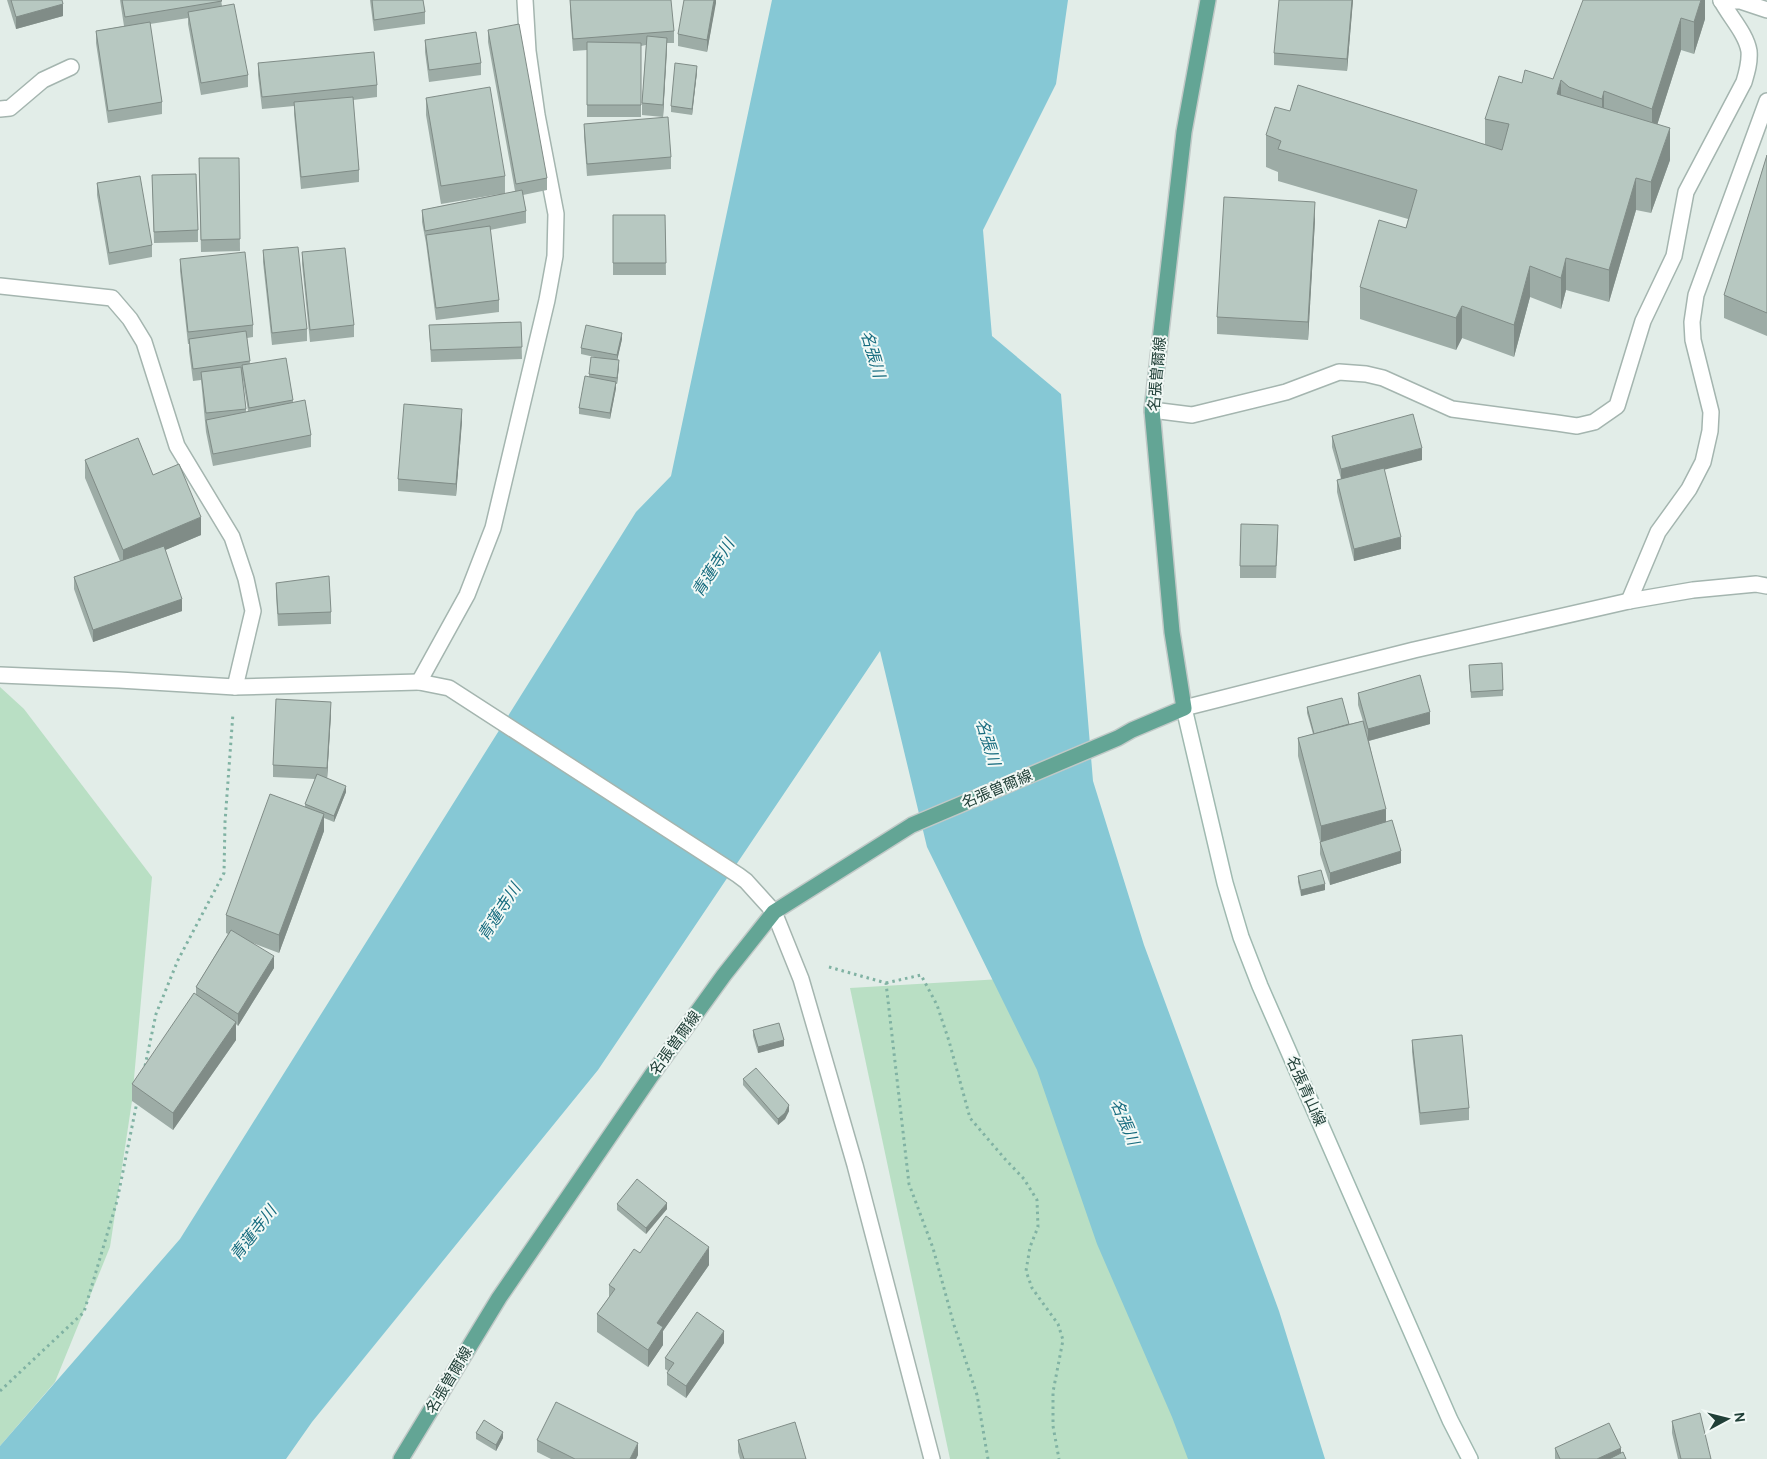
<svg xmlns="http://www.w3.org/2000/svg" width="1767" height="1459" viewBox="0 0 1767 1459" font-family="Cabin,'Noto Sans JP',sans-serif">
<rect width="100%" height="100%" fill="#e2ede8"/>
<!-- green -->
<g fill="#b9dfc4">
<polygon points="0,687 24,709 152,877 132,1101 110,1247 55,1382 0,1446"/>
<polygon points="1001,979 1236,1459 950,1459 850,988"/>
</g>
<!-- water -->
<polygon fill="#86c8d5" points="772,0 1068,0 1056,84 983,230 992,336 1061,394 1093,781 1144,945 1279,1311 1325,1459 1188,1459 1172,1417 1097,1244 1037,1070 927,847 880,651 598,1070 312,1422 286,1459 0,1459 0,1446 180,1239 636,512 671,476"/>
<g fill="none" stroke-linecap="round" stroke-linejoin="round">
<defs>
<polyline id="service" points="0,109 10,108 43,80 71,67"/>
<g id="minor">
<polyline points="1721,1 1740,1 1767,10"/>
<polyline points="0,286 112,298 130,319 144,342 177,446 232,537 246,579 253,611 235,687"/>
<path d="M1152,410L1192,415L1286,392L1339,372L1366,374L1383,378L1452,409L1557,423L1577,426L1594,422L1617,406L1643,321L1674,256L1686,192L1744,82C1747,72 1750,62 1749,51C1746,33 1729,16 1721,0"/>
<polyline points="1629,601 1658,532 1689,489 1703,462 1710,431 1711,412 1693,340 1692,322 1696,295 1767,101"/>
<polyline points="0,675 119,680 235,687 419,682"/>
<polyline points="1184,708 1414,650 1629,601 1693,590 1756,584 1767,586"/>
<polyline points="774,912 801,979 855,1165 932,1459"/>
</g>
<polyline id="tertiary" points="525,0 528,51 537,115 556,214 555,256 547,300 493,528 467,595 419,682 449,688 738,875 746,881 774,912"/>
<polyline id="secondary" points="1184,708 1225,883 1241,937 1260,986 1450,1420 1470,1459"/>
<polyline id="primary" points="401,1459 499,1298 651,1076 724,975 774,912 912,825 1118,738 1132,730 1184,708 1172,632 1152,410 1184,132 1208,0"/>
</defs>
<!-- service casing -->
<use href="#service" stroke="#a4b5af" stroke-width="18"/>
<!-- minor casing -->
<use href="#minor" stroke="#a4b5af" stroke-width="18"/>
<!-- tertiary casing -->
<use href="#tertiary" stroke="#a4b5af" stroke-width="18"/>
<!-- secondary casing -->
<use href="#secondary" stroke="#9fb9b0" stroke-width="18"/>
<!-- primary casing -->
<use href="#primary" stroke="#c1c9c7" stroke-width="18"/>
<!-- path -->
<g stroke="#80b2a3" stroke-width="3" stroke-dasharray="2.5 4" stroke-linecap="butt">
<polyline points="829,967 886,983 909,1184 933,1248 954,1325 977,1395 988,1459"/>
<polyline points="886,983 921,975 937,1005 949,1041 970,1118 1005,1159 1024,1179 1037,1200 1038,1227 1030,1247 1026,1271 1032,1288 1058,1324 1063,1340 1053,1392 1053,1426 1059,1459"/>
<polyline points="145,1066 156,1014 178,960 224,873 225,822 233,713"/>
<polyline points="0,1391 84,1312 117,1201 137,1102"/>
</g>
<!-- service -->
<use href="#service" stroke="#fff" stroke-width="15"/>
<!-- minor -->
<use href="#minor" stroke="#fff" stroke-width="15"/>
<!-- tertiary -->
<use href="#tertiary" stroke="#fff" stroke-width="15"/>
<!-- secondary -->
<use href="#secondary" stroke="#fff" stroke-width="15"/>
<!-- primary -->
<use href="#primary" stroke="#63a595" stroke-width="15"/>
</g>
<!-- wall -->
<g fill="#9daca6" fill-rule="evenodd">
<polygon points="7,0 62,0 63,16 16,29"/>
<polygon points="120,0 221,0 222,6 248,75 248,87 201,95 188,24 188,18 150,24 162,102 162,114 108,123 96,43 96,31 124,26"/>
<polygon points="370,0 423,0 425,12 425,24 374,31"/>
<polygon points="570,0 674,31 674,43 667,43 663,117 642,115 642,103 646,45 641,46 641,117 587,117 587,50 573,51 570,12"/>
<polygon points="716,0 707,52 678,46 678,34"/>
<polygon points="1353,0 1347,71 1274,65 1274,53"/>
<polygon points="1705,0 1705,19 1694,54 1681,50 1657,125 1670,160 1651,213 1636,210 1609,302 1566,290 1561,309 1530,297 1514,357 1462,338 1456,350 1360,319 1360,287 1406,228 1408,219 1278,181 1278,172 1266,167 1266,135 1290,111 1485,144 1485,119 1522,83 1553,79"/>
<polygon points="488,30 547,178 547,190 523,195 526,211 526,223 490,230 499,300 499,312 436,320 426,243 422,222 422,210 500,194 441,204 426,115 426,98 505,176 505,194 515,191 488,42"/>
<polygon points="425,40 481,63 481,75 429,82 425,52"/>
<polygon points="258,63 377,85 377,97 353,100 359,170 359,182 301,189 294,114 294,106 262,109 258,75"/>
<polygon points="697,72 692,115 671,112 671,106"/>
<polygon points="584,124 671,157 671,169 587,176 584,136"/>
<polygon points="1767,155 1767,336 1724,318 1724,295"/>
<polygon points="199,158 239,158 240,251 201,252"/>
<polygon points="152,175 198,230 198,242 154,243"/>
<polygon points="97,183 152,245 152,257 109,265 97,195"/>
<polygon points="613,215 665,215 666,275 613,275"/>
<polygon points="1315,220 1308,340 1217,334 1217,317"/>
<polygon points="263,250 307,329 307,341 272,345 263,262"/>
<polygon points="302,252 354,325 354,337 310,342 302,264"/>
<path d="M180,259L253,325V337L247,338L250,364L293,400V402L311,435V447L213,466L206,432L201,380L193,381L189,351V344H188L180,271ZM242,374L248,411L246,412V409Z"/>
<polygon points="521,322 522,359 431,362 429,325"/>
<polygon points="622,339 617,360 619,366 617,384 616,384 616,388 610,419 579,414 579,408 589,377 589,374 599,358 581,354 581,348"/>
<polygon points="462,421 456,496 398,491 398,479"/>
<polygon points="1332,436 1422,460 1384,469 1401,549 1354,561 1337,492 1337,480 1341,479 1332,447"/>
<polygon points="85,460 153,475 201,535 165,550 182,611 93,642 74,589 74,577 120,561 85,478"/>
<polygon points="1278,537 1276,578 1240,578 1240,566"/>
<polygon points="276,583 331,612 331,624 278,626 276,595"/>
<polygon points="1469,671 1503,690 1503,696 1471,698"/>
<polygon points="1358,693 1430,724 1369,741 1386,822 1401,863 1330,885 1320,854 1320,842 1298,756 1298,738 1313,734 1307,713 1307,707 1349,724 1363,721 1358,705"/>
<polygon points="331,714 327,778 346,792 334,822 324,818 324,831 279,953 253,943 274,968 238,1026 236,1024 236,1040 173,1130 132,1101 132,1084 196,995 196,987 228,934 226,933 226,915 305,807 305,804 315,779 273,777 273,765"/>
<polygon points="1298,876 1325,890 1301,896 1298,882"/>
<polygon points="753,1030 784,1046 758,1053 753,1036"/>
<polygon points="1412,1040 1469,1108 1469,1120 1420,1125 1412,1052"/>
<polygon points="743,1079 789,1111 785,1119 778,1125 743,1085"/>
<polygon points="617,1204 667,1209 646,1234 617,1210"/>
<polygon points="640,1253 709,1265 663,1331 663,1345 648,1367 597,1332 597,1314 609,1297 609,1285"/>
<polygon points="724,1343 686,1398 667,1385 667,1373 668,1371 665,1369 665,1358"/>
<polygon points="1672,1421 1711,1459 1678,1459 1672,1433"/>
<polygon points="476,1433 503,1438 496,1451 476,1439"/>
<polygon points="537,1440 638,1455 636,1459 551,1459 537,1452"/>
<polygon points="738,1440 806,1459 740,1459 738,1452"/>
<polygon points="1555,1448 1621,1453 1626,1459 1555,1459"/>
</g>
<!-- shaded-wall -->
<g fill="#808c87">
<polygon points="714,0 716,0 716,3 707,52 707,40"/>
<polygon points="1352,0 1353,0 1347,71 1347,59"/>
<polygon points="1701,0 1705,0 1705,19 1694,54 1694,22"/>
<polygon points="63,4 63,16 16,29 16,17"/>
<polygon points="1681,18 1681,50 1652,141 1652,109"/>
<polygon points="667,38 667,50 663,117 663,105"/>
<polygon points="697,66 697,72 692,115 692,109"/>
<polygon points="1561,80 1561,112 1557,94"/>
<polygon points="1604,91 1604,123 1602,131 1602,99"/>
<polygon points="1670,128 1670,160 1651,213 1651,182"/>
<polygon points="1636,178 1636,210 1609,302 1609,270"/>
<polygon points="1315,202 1315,220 1308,340 1308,322"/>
<polygon points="1566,258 1566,290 1561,309 1561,278"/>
<polygon points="1530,266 1530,297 1514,357 1514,325"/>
<polygon points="1462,306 1462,338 1456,350 1456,318"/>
<polygon points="622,333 622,339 617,361 617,355"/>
<polygon points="619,360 619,366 617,384 617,378"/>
<polygon points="616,382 616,388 610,419 610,413"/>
<polygon points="462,409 462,421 456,496 456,484"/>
<polygon points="1422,448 1422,460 1341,481 1341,469"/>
<polygon points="201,517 201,535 123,568 123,550"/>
<polygon points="1401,537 1401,549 1354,561 1354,549"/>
<polygon points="182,599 182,611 93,642 93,630"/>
<polygon points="331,702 331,714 327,780 327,768"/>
<polygon points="1430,712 1430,724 1368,741 1368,729"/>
<polygon points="346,786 346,792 334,822 334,816"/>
<polygon points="1386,809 1386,826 1321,844 1321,826"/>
<polygon points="324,814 324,831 279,953 279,935"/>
<polygon points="1401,851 1401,863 1330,885 1330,873"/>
<polygon points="1325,884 1325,890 1301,896 1301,890"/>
<polygon points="274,956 274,968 238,1026 238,1014"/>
<polygon points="236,1022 236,1040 173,1130 173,1113"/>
<polygon points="784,1040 784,1046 758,1053 758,1047"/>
<polygon points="789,1105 789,1111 785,1119 778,1125 778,1119"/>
<polygon points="667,1203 667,1209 646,1234 646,1228"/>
<polygon points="709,1247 709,1265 663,1331 663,1345 648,1367 648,1350 657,1323"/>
<polygon points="724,1331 724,1343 686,1398 686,1386"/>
<polygon points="503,1432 503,1438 496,1451 496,1445"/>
<polygon points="638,1443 638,1455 636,1459 630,1459"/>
<polygon points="1621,1448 1621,1459 1597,1459"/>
</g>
<!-- building -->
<g fill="#b7c8c1" stroke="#808c87">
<polygon points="11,0 62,0 63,4 16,17"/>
<polygon points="122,0 221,0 222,1 125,17"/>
<polygon points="372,0 423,0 425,12 374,20"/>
<polygon points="570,0 671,0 674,31 573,39"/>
<polygon points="684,0 714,0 707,40 678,34"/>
<polygon points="1279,0 1352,0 1347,59 1274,53"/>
<polygon points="1583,0 1701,0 1694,22 1681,18 1652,109 1604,91 1602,99 1569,87 1561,80 1557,94 1670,128 1651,182 1636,178 1609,270 1566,258 1561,278 1530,266 1514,325 1462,306 1456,318 1360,287 1379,220 1406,228 1417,190 1278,149 1281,141 1266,135 1275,107 1290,111 1298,85 1502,150 1509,124 1485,119 1499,76 1522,83 1525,70 1553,79"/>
<polygon points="234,4 248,75 201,83 188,12"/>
<polygon points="150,22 162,102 108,111 96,31"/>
<polygon points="519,24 547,178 516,184 488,30"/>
<polygon points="476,32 481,63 429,70 425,40"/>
<polygon points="647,36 667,38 663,105 642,103"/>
<polygon points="587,42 641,43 641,105 587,105"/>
<polygon points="374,52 377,85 262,97 258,63"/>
<polygon points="675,63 697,66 692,109 671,106"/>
<polygon points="490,87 505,176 441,186 426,98"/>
<polygon points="353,97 359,170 301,177 294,102"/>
<polygon points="668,117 671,157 587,164 584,124"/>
<polygon points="1767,155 1767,313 1724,295"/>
<polygon points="199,158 239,158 240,239 201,240"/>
<polygon points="196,174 198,230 154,232 152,175"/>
<polygon points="140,176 152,245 109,253 97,183"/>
<polygon points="522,190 526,211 425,231 422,210"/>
<polygon points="1224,197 1315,202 1308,322 1217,317"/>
<polygon points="613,215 665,215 666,263 613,263"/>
<polygon points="490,226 499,300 436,308 426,235"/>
<polygon points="298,247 307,329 272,333 263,250"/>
<polygon points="345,248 354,325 310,330 302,252"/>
<polygon points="245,252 253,325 188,332 180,259"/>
<polygon points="521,322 522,347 431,350 429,325"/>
<polygon points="586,325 622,333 617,355 581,348"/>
<polygon points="246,331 250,361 193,369 189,339"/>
<polygon points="591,357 619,360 617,378 589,374"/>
<polygon points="286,358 293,400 249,408 242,365"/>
<polygon points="241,367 246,409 206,413 201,372"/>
<polygon points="585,376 616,382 610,413 579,408"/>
<polygon points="305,400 311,435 213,454 206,420"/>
<polygon points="404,404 462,409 456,484 398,479"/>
<polygon points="1413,414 1422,448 1341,469 1332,436"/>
<polygon points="138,438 153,475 179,464 201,517 123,550 85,460"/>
<polygon points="1384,468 1401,537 1354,549 1337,480"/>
<polygon points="1241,524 1278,525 1276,566 1240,566"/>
<polygon points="164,546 182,599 93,630 74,577"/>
<polygon points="329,576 331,612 278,614 276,583"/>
<polygon points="1502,663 1503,690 1471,692 1469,665"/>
<polygon points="1420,675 1430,712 1368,729 1358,693"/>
<polygon points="1342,698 1349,724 1314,734 1307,707"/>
<polygon points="276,699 331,702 327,768 273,765"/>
<polygon points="1363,721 1386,809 1321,826 1298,738"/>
<polygon points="317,774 346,786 334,816 305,804"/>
<polygon points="270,794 324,814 279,935 226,915"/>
<polygon points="1392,820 1401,851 1330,873 1320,842"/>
<polygon points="1321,870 1325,884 1301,890 1298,876"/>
<polygon points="231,930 274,956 238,1014 196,987"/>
<polygon points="194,993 236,1022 173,1113 132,1084"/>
<polygon points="779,1023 784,1040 758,1047 753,1030"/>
<polygon points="1462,1035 1469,1108 1420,1113 1412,1040"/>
<polygon points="756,1068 789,1105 785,1113 778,1119 743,1079"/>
<polygon points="637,1179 667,1203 646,1228 617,1204"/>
<polygon points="666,1216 709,1247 657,1323 663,1327 648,1350 597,1314 615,1289 609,1285 634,1249 640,1253"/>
<polygon points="697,1312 724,1331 686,1386 667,1373 674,1363 665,1358"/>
<polygon points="556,1402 638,1443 630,1459 575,1459 537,1440"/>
<polygon points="1700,1413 1711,1459 1681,1459 1672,1421"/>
<polygon points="484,1420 503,1432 496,1445 476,1433"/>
<polygon points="795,1422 806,1459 744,1459 738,1440"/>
<polygon points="1609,1423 1621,1448 1597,1459 1560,1459 1555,1448"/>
<polygon points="1623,1452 1626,1459 1609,1459"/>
</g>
<g text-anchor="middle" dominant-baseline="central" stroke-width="4" stroke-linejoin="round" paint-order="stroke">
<!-- street labels -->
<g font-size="15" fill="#203f37" stroke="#f2f9f6">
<text transform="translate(1157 374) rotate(-85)">名張曽爾線</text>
<text transform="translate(997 789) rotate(-23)">名張曽爾線</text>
<text transform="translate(675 1043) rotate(-54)">名張曽爾線</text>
<text transform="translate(1306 1091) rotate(66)">名張青山線</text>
<text transform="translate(449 1380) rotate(-59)">名張曽爾線</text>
</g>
<!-- water labels -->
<g font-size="16" font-style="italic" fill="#176c7f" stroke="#f2f9f6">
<text transform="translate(873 354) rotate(74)">名張川</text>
<text transform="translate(713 568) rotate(-58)">青蓮寺川</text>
<text transform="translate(988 742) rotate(73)">名張川</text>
<text transform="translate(499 912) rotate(-57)">青蓮寺川</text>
<text transform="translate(1125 1122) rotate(67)">名張川</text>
<text transform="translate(253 1233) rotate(-52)">青蓮寺川</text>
</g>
</g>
<!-- north arrow -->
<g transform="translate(1727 1419) rotate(83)" stroke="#f2f9f6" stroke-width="4" paint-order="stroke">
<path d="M0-4L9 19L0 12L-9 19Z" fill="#203f37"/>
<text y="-8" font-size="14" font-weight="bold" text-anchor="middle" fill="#203f37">N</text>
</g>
</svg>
